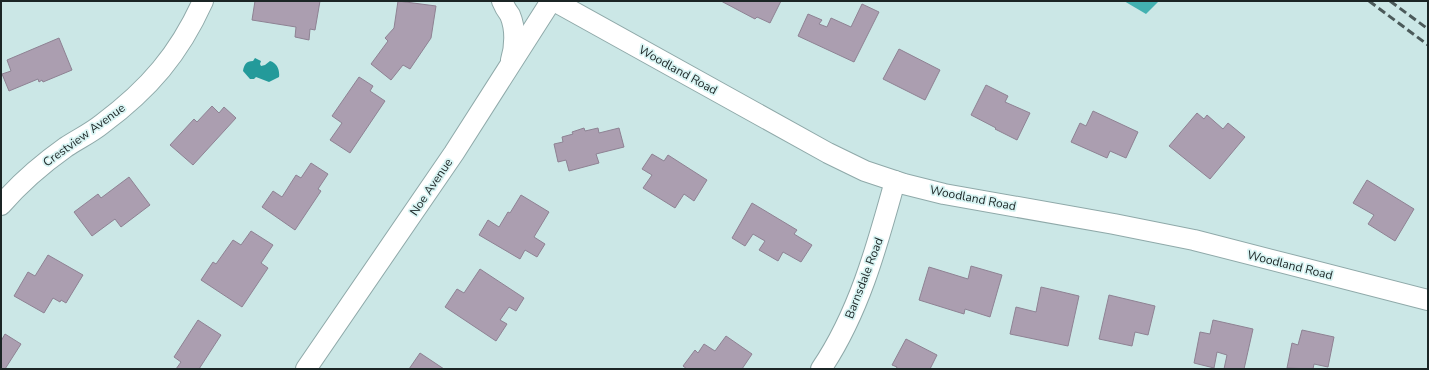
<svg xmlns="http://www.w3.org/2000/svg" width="1429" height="370" viewBox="0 0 1429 370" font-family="'Nunito Sans',sans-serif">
<rect width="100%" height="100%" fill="#cbe7e6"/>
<!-- forest -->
<polygon fill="#43b1b1" points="1124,1 1159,1 1146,14"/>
<!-- water -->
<path fill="#239a9a" d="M255,58L261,61L260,64L261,66L265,65L270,61C277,63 280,70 279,77L269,82L256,77L254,79H250L243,71C244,65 246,61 253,61Z"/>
<!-- building -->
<g fill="#ab9eb0" stroke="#8e8293">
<polygon points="255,1 320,1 315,30 310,29 309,40 295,37 296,27 252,20"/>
<polygon points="398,1 436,6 431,38 410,69 403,65 391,80 371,64 388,41 385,38 394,28"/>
<polygon points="721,1 781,1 770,23 757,17 755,19"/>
<polygon points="862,4 879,12 854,62 798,36 808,14 822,20 819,24 827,27 831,18 851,27"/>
<polygon points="59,38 72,70 43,82 42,80 39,82 38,79 9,91 2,74 11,71 7,60"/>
<polygon points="899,49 940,70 925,100 883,79"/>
<polygon points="359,77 373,86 370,91 385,101 350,153 330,140 342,123 332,116"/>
<polygon points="986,85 1008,96 1005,102 1030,113 1017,140 995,129 996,128 971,115"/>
<polygon points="212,106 219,113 224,107 236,118 193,165 170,145 194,119 197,122"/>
<polygon points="1093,111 1138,132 1126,158 1110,151 1107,158 1071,142 1080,123 1086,126"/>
<polygon points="1197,113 1204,119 1207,115 1223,129 1228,123 1245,137 1210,179 1169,146"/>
<polygon points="584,128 585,131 598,128 599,133 619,128 624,147 596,154 599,163 569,171 566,160 558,162 554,144 563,142 562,137 573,134 572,132"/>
<polygon points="652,154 664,161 668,155 707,180 694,201 684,194 675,208 643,188 652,175 642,169"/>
<polygon points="311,163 328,174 318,189 321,191 295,230 262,207 273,191 282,197 296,175 301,178"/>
<polygon points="129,177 150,205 121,227 115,219 92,236 74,212 98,194 101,198"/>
<polygon points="1367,180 1414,209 1395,241 1368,224 1374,215 1353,203"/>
<polygon points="521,195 549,212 534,237 545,244 537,257 525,250 520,259 479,235 488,220 499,227 508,212 510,213"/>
<polygon points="752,203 797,230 794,234 812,245 801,262 783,252 778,261 759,250 765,241 753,234 745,246 732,238"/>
<polygon points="251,231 273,245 261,263 268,268 242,307 201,280 213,262 216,264 233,240 241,245"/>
<polygon points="48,255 83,275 66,303 61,300 60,302 53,298 44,313 14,296 28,272 35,276"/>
<polygon points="971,266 1002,275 990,317 965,309 964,314 919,300 929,267 968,279"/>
<polygon points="480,269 524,298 516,311 509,307 500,320 507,324 496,341 445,307 457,289 464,293"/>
<polygon points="1041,287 1079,296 1068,346 1010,334 1016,307 1036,312"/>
<polygon points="1109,295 1155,306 1148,335 1135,332 1132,346 1099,339"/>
<polygon points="198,320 221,335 199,369 176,369 181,362 174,357"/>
<polygon points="1213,320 1253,329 1244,369 1224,369 1227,355 1217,352 1214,368 1194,363 1200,332 1210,334"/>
<polygon points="1302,330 1334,337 1328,367 1314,364 1313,369 1287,368 1292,343 1298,345"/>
<polygon points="5,334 21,344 5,369 1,369 1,341"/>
<polygon points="726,336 752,354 742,369 687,369 683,366 695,350 698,353 704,344 715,351"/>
<polygon points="906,339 937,355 930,369 896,369 897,367 892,365"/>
<polygon points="420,353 444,369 409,369"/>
</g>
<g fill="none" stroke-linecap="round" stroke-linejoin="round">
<defs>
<g id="street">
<path d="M502,1C504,6 507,11 510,15C516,29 515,47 511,60"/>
<polyline points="554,1 828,153 865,171 904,184 944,194 1114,224 1194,240 1428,300"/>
<path d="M1,205C20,183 42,164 66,147C78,139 91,133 102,124C149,89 179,54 203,1"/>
<polyline points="306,369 454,153 551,1"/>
<path d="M821,369C859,313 877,246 895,181"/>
</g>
</defs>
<!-- street casing -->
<use href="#street" stroke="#8fa9a9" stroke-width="22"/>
<!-- street -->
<use href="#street" stroke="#fff" stroke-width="20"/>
<!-- rail -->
<g stroke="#4b5a5a" stroke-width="3" stroke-dasharray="8 4" stroke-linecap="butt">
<polyline points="1369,1 1428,45"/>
<polyline points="1390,1 1428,29"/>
</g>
</g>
<g text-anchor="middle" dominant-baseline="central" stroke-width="3.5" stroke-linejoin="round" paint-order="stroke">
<!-- street labels -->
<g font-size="12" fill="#1b2525" stroke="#d8f4f3">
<text transform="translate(678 70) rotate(29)">Woodland Road</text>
<text transform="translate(84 135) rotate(-36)">Crestview Avenue</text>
<text transform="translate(431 187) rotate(-56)">Noe Avenue</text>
<text transform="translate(973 198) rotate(11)">Woodland Road</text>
<text transform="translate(1290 265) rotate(14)">Woodland Road</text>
<text transform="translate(864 278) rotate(-69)">Barnsdale Road</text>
</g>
</g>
<!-- border -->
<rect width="1429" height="370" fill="none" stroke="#1b2525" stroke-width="4"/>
</svg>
